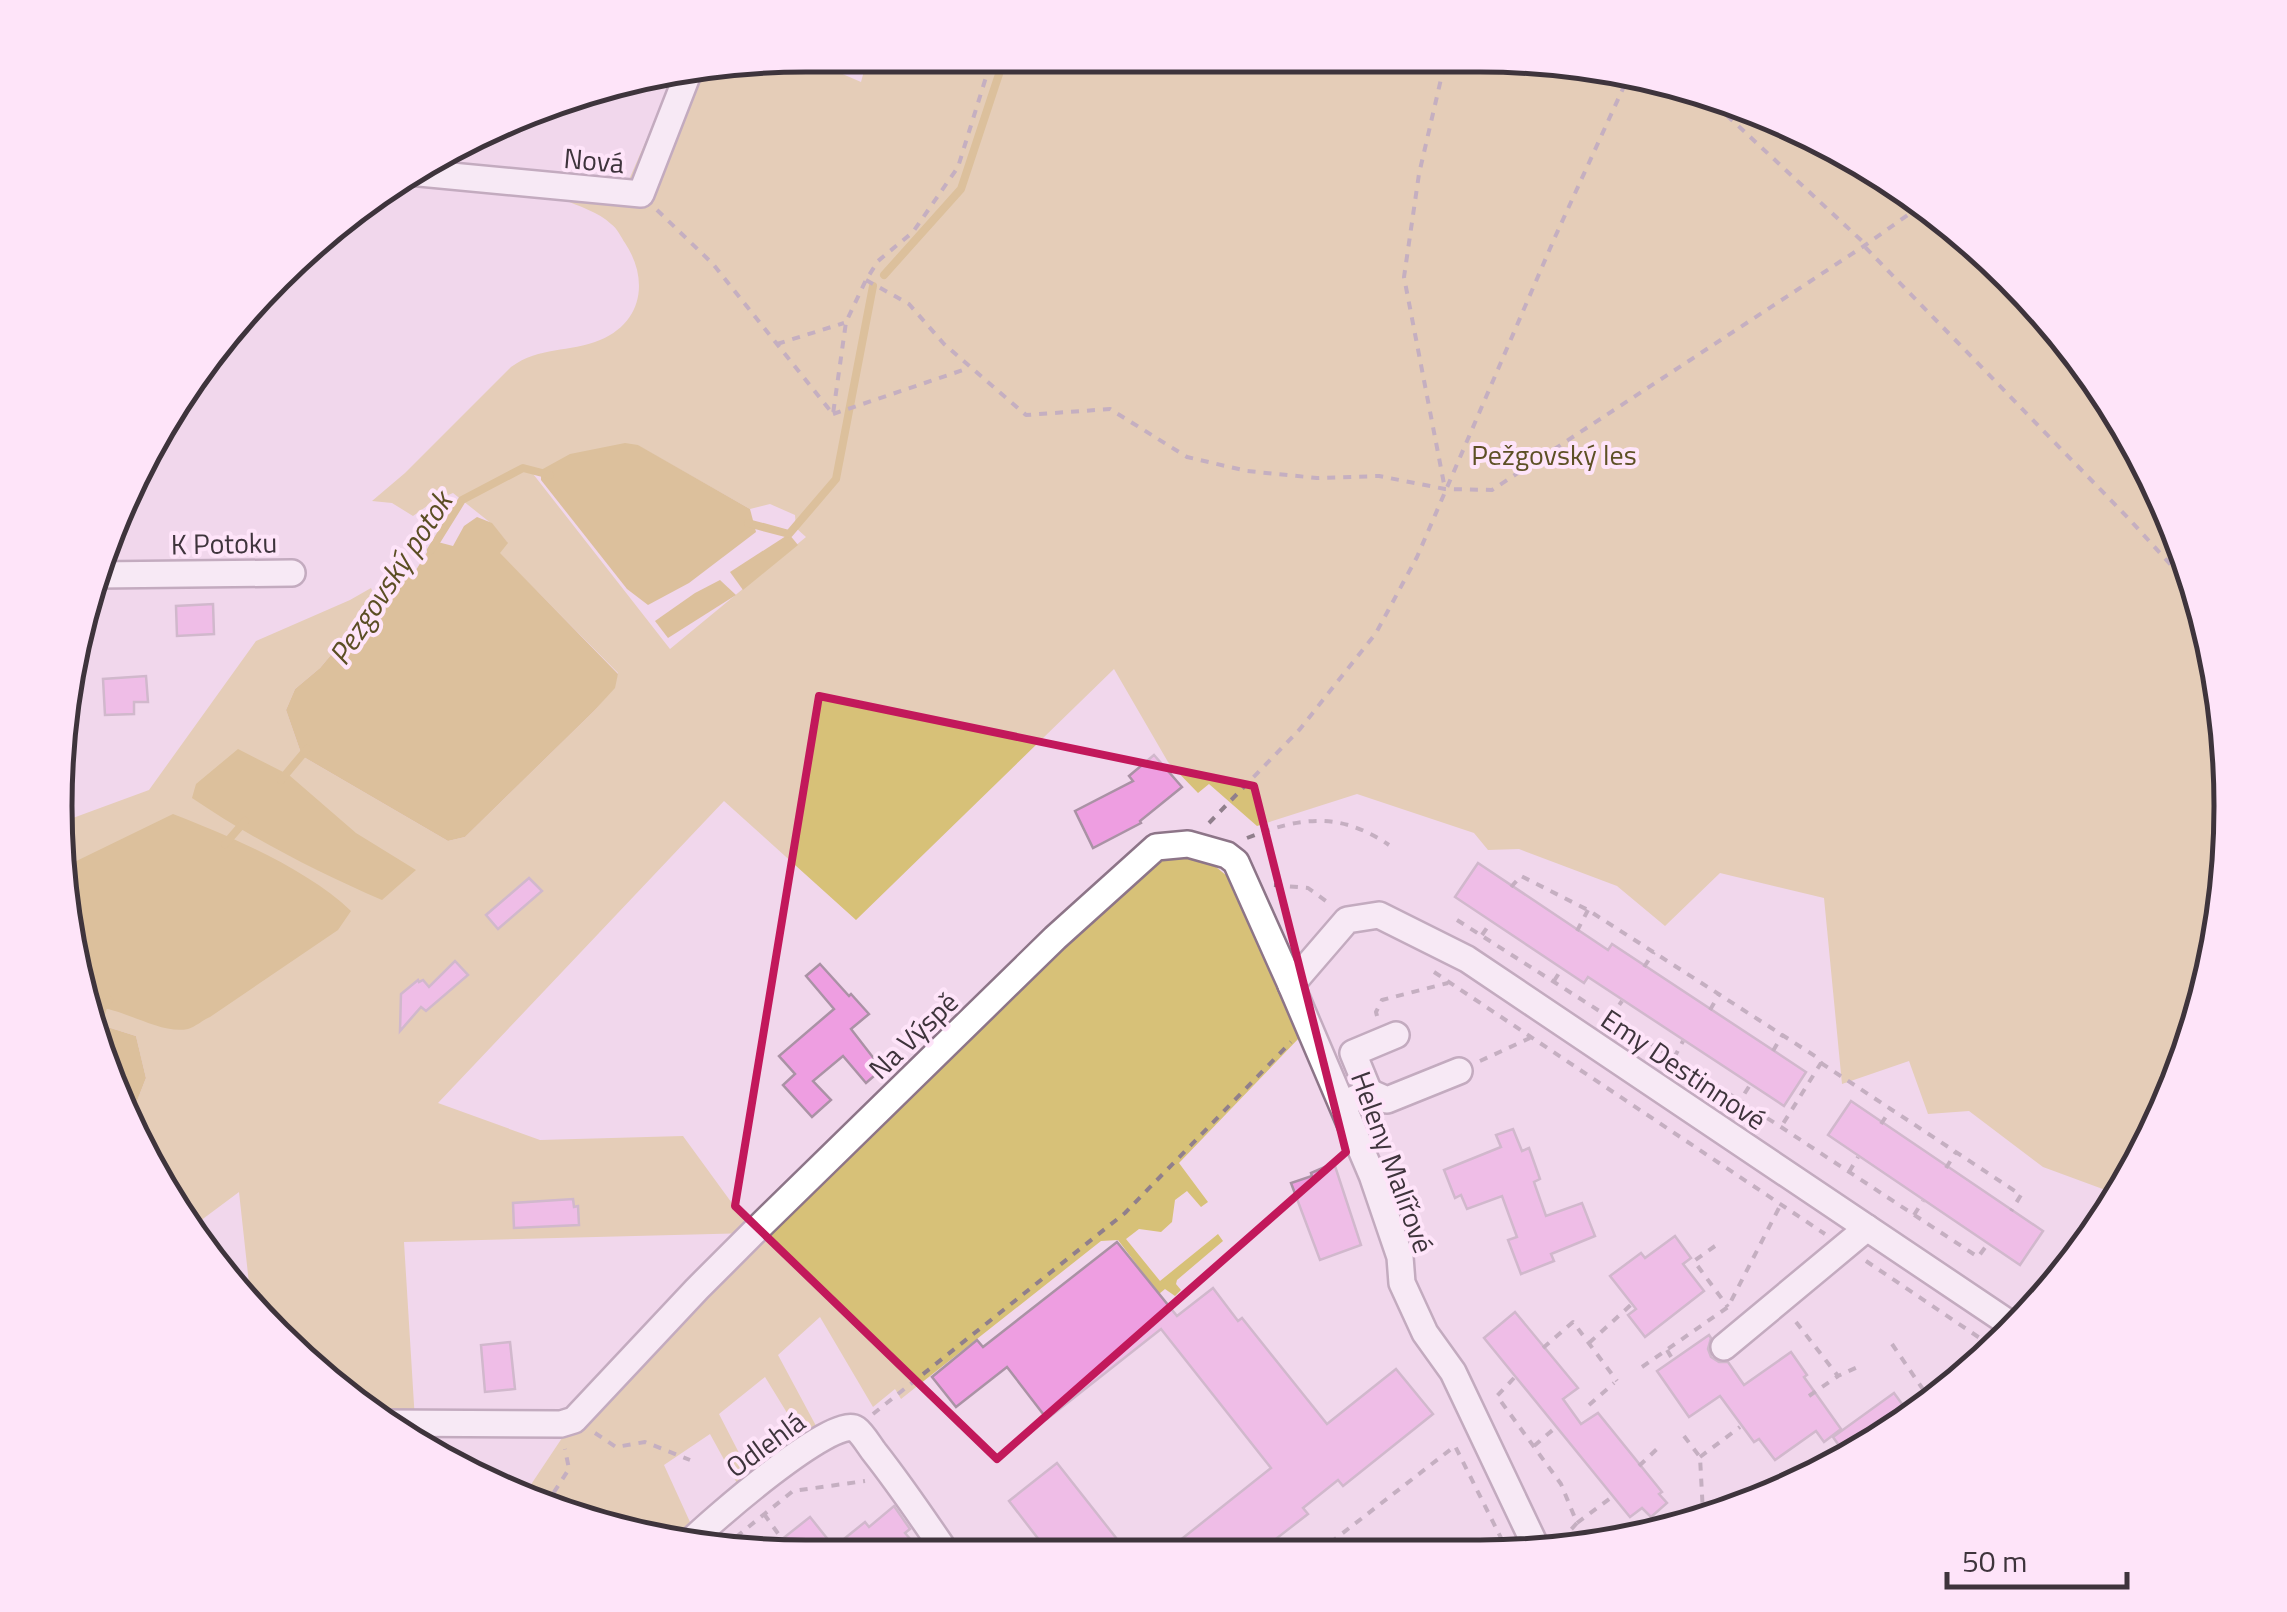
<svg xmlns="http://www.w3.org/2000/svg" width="2287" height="1612" viewBox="0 0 2287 1612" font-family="'Titillium Web',sans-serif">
<rect width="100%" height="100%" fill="#f1d7ec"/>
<!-- green -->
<path fill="#d7c178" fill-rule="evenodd" d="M801,56L861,82L868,56L1628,70L1857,156L2045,310L2131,430L2192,564L2225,707L2230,855L2207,1000L2155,1138L2119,1195L2043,1167L1969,1111L1928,1114L1909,1061L1842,1084L1824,898L1720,873L1665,926L1617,886L1519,849L1488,850L1474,833L1357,794L1257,826L1209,784L1198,793L1168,762L1114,669L856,920L724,801L438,1103L540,1140L683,1136L753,1232L1124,877L1188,844L1238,885L1300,1037L1179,1163L1208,1202L1201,1207L1187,1191L1175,1200L1172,1222L1161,1232L1139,1229L1126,1239L1160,1281L1218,1234L1223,1241L1177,1280L1176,1284L1181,1290L1175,1296L1165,1289L1159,1294L1118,1240L1101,1241L901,1399L895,1389L873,1407L820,1317L778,1355L822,1437L808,1447L765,1377L719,1414L756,1486L744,1496L710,1434L664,1465L690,1522L671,1541L612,1532L522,1498L574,1420L752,1233L404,1242L415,1421H379L349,1402L252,1311L239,1192L192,1227L132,1138L128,1124L146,1078L136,1036L98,1024L62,905V822L149,790L256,641L350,600L371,588L377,600L320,668L295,689L286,710L302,756L448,841L465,837L594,711L614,688L618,673L499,553L507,542L492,524L453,493L434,501L413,516L392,503L372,501L405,473L511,367C540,346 569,353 600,340C643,322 649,279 625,243C621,237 617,228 611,224C599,212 578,206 562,199L628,182L676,72ZM637,445L750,509L770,504L795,515L796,528L806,537L670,649L530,470H541Z"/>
<!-- water -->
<g fill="#c3a43a">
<polygon points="625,443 638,445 750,509 756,532 689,583 648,605 627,589 541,480 541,470 570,454"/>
<polygon points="477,517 492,523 508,543 500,553 618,674 615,688 594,711 465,837 448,841 302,756 286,710 295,689 320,668 377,600 416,570 434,541 453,546 464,526"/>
<polygon points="789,534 798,545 743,590 730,572"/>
<polygon points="720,580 736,595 668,638 655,621 695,593"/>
<path d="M238,749L289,775L356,833L416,870L382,900C317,872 251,838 192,798L196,784Z"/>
<path d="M173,814C230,836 307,869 351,911L338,930L210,1017C203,1020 195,1027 188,1029C160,1035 122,1007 93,1007L62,905V868Z"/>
<polygon points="98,1024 136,1036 146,1078 128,1124"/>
</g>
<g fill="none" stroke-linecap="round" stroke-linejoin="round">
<!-- stream -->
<g stroke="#c3a43a" stroke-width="8">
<polyline points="884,275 961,189 1004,59"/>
<polyline points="748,523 789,534 836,479 873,286"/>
<polyline points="431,550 462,500 523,468 550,475"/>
<polyline points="281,780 307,749"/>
<polyline points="225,844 245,821"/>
<polyline points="98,1024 103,1007 109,1000"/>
</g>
</g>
<!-- building -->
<g fill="#ee9ee1" stroke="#aa92a5" stroke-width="2.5">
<polygon points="213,604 214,634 177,636 176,606"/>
<polygon points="146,676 148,702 134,702 134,714 105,715 103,679"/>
<polygon points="1154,755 1182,787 1140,821 1141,823 1093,848 1075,811 1133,781 1129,776"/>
<polygon points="1478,863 1608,950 1612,944 1806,1072 1784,1106 1588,977 1584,983 1455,897"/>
<polygon points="529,878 542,891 498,929 486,915"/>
<polygon points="455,961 468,975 426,1011 421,1007 400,1031 401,994 418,980 419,982 423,980 429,987"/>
<polygon points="820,964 849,996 851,994 869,1014 851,1029 882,1069 866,1083 843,1056 813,1081 831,1100 812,1117 783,1085 795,1074 779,1056 834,1009 806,976"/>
<polygon points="1851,1101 2043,1231 2020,1265 1828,1135"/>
<polygon points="1513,1129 1522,1151 1529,1148 1540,1179 1534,1182 1535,1185 1546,1216 1582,1203 1595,1236 1551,1254 1554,1261 1521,1274 1508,1240 1517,1237 1502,1196 1467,1209 1461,1195 1455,1198 1444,1170 1501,1147 1496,1135"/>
<polygon points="1334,1163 1361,1245 1320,1260 1291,1183 1312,1176 1311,1173"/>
<polygon points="573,1199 574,1207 578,1206 579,1225 514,1228 513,1203"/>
<polygon points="1675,1236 1691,1258 1683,1264 1704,1291 1645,1337 1628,1315 1636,1309 1610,1276 1641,1253 1645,1258"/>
<polygon points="1117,1242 1177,1316 1213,1288 1238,1321 1242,1318 1327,1424 1396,1369 1433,1414 1343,1486 1338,1480 1303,1508 1308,1514 1259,1552 1164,1553 1271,1468 1161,1329 1047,1419 1007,1367 956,1407 932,1377 977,1340 983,1347"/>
<polygon points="1515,1312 1578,1388 1563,1399 1581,1424 1598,1413 1662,1492 1659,1494 1667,1503 1651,1517 1642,1508 1630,1517 1484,1338"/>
<polygon points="1709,1335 1711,1338 1708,1349 1711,1357 1719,1362 1728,1362 1744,1385 1791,1352 1807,1375 1804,1377 1841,1429 1824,1442 1816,1431 1775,1460 1759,1439 1754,1442 1720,1396 1689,1417 1657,1371"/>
<polygon points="510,1342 515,1389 485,1392 481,1345"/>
<polygon points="1894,1393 1910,1415 1847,1457 1833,1437"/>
<polygon points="1057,1463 1128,1553 1050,1554 1009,1501"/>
<polygon points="894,1506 910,1529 905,1533 923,1554 762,1555 810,1517 834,1547 865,1522 869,1527"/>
</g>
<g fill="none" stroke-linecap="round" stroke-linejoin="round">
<defs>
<g id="minor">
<polyline points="409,172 641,194 689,71"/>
<polyline points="97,575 292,573"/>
<polyline points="1369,1092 1353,1053 1396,1035"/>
<polyline points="1343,1104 1369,1092 1387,1100 1459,1071"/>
<polyline points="1724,1347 1867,1228"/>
<polyline points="383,1423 561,1424 574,1420 697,1289 753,1233 1055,938 1156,847 1188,844 1227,855 1236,862 1291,985"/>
<path d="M688,1544C708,1524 833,1414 856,1429C863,1434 870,1447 875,1453C901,1486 924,1520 947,1554"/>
<polyline points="1538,1551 1453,1372 1425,1333 1402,1283 1400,1257 1372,1175 1291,985 1347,920 1379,915 1467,959 2016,1328"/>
</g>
</defs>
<!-- minor casing -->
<use href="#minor" stroke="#8d7588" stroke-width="30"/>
<!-- path -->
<g stroke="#907f8c" stroke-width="4" stroke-dasharray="8 8" stroke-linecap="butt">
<polyline points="1444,66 1419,174 1404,277 1445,489"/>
<polyline points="1717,103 1719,108 1862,241 1864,246 2130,520 2200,597"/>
<polyline points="657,210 713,264 833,414 846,322 866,280 878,261 913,232 958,167 992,58"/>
<polyline points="866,280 909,304 944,344 1026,415 1110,409 1187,457 1247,471 1317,478 1379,476 1445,489 1492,490 1864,246 1919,207"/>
<polyline points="777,344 844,323"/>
<polyline points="833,414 969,368"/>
<polyline points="1209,823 1300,729 1376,633 1417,557 1555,237 1631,71"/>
<path d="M1247,838C1300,817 1339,811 1389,845"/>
<polyline points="1274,885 1308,888 1330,904"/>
<polyline points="1511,887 1521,876 1588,910 1818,1058 1821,1063 1781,1127"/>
<polyline points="1457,920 1781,1127 1978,1257 1987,1245"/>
<polyline points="1577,931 1588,910"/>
<polyline points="1482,935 1491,922"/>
<polyline points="1644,967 1654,952"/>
<polyline points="1434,972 1825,1234"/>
<polyline points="1554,981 1561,970"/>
<polyline points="1710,1010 1720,993"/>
<polyline points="1377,1016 1376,1012 1382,1000 1448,983"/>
<polyline points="1610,1018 1622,1001"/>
<polyline points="1773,1051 1783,1034"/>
<polyline points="1674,1058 1683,1041"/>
<polyline points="1480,1061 1530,1038"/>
<polyline points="1821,1063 2021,1195 2011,1211"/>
<polyline points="1736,1107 1750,1085"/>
<polyline points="1881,1124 1891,1109"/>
<polyline points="1946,1168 1956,1152"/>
<polyline points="1849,1172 1858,1157"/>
<polyline points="1914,1215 1923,1201"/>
<polyline points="1715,1246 1694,1261 1728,1307"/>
<polyline points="1866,1261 1996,1349"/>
<polyline points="1796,1322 1838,1376 1862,1365"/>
<polyline points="1589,1343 1634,1302"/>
<polyline points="1892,1344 1931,1401"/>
<polyline points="1543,1348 1573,1322 1617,1381"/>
<polyline points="1667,1350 1673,1360"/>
<polyline points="1642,1367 1728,1307 1781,1204"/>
<polyline points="1514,1378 1497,1396 1561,1484 1577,1523 1566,1535"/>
<polyline points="1809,1396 1838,1376"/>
<polyline points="1589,1405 1614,1383"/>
<polyline points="873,1414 1125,1213 1291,1042"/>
<polyline points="595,1433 616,1447 645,1442 690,1460"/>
<polyline points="1684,1436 1700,1457 1703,1513"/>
<polyline points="1534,1446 1555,1428"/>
<polyline points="1700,1457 1740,1427"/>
<polyline points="1639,1466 1659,1447"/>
<polyline points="545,1506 569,1469 565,1449"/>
<polyline points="764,1514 782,1539"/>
<polyline points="1577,1523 1612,1497"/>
<polyline points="1570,1535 1640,1532"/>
<polyline points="736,1537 793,1491 865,1481"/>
<polyline points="1330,1543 1455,1446 1505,1546 1501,1551"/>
</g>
<!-- minor -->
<use href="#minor" stroke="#fff" stroke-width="25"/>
</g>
<!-- marked area -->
<path d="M0 0H2287V1612H0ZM819,696L1254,786L1346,1152L997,1459L735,1206Z" fill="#f1d7ec" fill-opacity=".55" fill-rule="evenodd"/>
<path fill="none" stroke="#c2185b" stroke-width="8" stroke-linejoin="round" d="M819,696L1254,786L1346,1152L997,1459L735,1206Z"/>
<g text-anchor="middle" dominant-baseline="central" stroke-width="8" stroke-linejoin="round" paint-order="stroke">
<!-- street labels -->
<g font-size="28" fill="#3e343c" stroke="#fee4f9">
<text transform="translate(594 160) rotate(5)">Nová</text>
<text transform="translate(224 543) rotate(-1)">K Potoku</text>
<text transform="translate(913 1035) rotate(-44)">Na Výspě</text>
<text transform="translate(1684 1069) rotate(34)">Emy Destinnové</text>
<text transform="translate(1393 1162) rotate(70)">Heleny Malířové</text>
<text transform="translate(765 1444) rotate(-36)">Odlehlá</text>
</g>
<!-- park labels -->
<g font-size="28" fill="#5d5025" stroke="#fee4f9">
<text x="1554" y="454">Pežgovský les</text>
</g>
<!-- water labels -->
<g font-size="30" font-style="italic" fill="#5b4e24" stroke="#fee4f9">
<text transform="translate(390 578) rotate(-57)">Pezgovský potok</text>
</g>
</g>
<!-- crop -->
<path d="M0 0H2287V1612H0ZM806 72H1480A734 734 0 0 1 2214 806V806A734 734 0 0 1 1480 1540H806A734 734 0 0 1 72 806V806A734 734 0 0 1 806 72Z" fill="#fee4f9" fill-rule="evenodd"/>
<path fill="none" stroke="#3e343c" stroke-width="5" d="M806 72H1480A734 734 0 0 1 2214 806V806A734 734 0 0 1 1480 1540H806A734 734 0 0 1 72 806V806A734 734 0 0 1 806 72Z"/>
<!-- scale -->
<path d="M1947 1572v15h180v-15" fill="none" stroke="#3e343c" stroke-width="5"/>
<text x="1962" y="1572" font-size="30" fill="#3e343c" stroke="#fee4f9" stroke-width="8" paint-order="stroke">50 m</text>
</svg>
